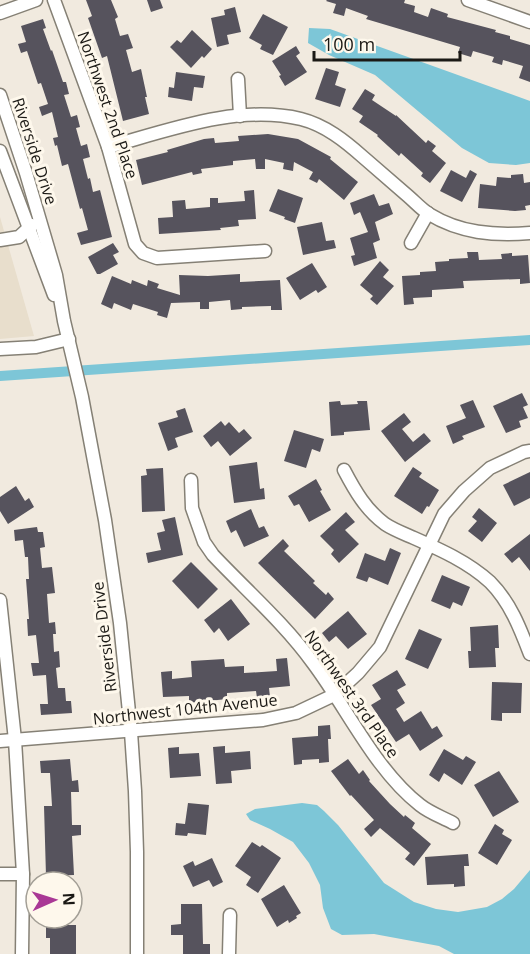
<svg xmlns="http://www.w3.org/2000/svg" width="530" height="954" viewBox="0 0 530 954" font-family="'Open Sans',sans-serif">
<rect width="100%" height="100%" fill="#f1eadf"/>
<!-- built -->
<polygon fill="#e8decc" points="0,217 34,336 0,339"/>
<!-- water -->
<g fill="#7dc6d7">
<polygon points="309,28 330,29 530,101 530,163 516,165 489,163 462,148 375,75 329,55 308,43"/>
<polygon points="302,803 317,805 324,811 338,825 384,883 414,902 436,909 458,912 487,907 502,899 514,889 530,870 530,954 454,954 439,946 374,934 342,935 331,929 323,908 320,885 309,863 293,842 270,829 250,820 246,814 255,809"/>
</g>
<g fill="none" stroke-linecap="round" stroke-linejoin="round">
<!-- canal -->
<polyline stroke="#7dc6d7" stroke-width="10" points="0,376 530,340"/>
</g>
<!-- building -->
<g fill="#56535d">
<polygon points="86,0 111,0 118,17 115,19 120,36 128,34 133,48 126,50 132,72 141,69 147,97 145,97 149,114 123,121 107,56 102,58 88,18 92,16"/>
<polygon points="147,0 160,0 163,8 151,12"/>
<polygon points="327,0 405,0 404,3 415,6 414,12 428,17 431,8 448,14 447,17 496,30 495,32 510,36 510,39 530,45 530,82 519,78 523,66 503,60 502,65 492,62 494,57 473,51 471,57 458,53 460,47 366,19 368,16 346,8 344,16 333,13 336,4 326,1"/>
<polygon points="235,7 241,32 227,35 229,44 217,47 211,18 225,15 224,10"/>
<polygon points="263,14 288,27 273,55 260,49 262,45 249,38"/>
<polygon points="43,19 46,28 43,29 51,51 52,50 63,82 66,82 69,94 64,95 71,117 77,115 80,127 76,128 81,146 87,144 90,157 83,159 88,179 90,178 93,192 100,190 112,237 81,245 77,233 88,230 82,208 80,209 68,164 62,166 57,145 55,146 53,138 58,137 52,112 42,116 39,107 48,104 41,83 38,84 27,51 21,53 18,44 26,42 21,26"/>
<polygon points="192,30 212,49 204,58 202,56 191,68 170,47 177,40 181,43"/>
<polygon points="296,46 300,53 296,56 307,72 285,86 279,76 281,75 272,61"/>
<polygon points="326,68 339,72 335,85 346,89 340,107 315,99"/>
<polygon points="176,72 205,76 203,88 194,87 192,101 168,97 169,87 174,88"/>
<polygon points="365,89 375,95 372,100 396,116 396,115 426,143 428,140 436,146 432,151 446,163 430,183 421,176 423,173 401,153 399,156 377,136 378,135 359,122 363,116 352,109"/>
<polygon points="268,134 298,139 331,157 330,159 358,182 344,200 319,179 317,183 309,179 313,172 294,162 293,171 283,169 284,163 265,159 265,169 256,169 255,159 233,161 233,165 201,169 202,173 193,175 192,172 142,185 136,160 168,152 167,150 204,139 214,138 215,143 239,141 238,136"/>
<polygon points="451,170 466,178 470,170 477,174 462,202 440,191"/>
<polygon points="523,174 524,183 530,182 530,205 525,206 526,210 515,211 478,208 480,184 496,186 497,177 511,178 511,175"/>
<polygon points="278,189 303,198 295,223 284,219 285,217 269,211"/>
<polygon points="254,190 256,219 238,220 239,226 220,228 221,230 159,234 158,218 173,217 172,201 185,200 186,209 210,207 210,198 218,198 218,203 245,201 244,191"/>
<polygon points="374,194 379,206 389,203 393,214 375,222 380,240 373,243 377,258 354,266 351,256 355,255 350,238 368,232 360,212 354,215 350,203"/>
<polygon points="322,222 326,241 334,240 336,248 303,255 297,227"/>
<polygon points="113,243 119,252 113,255 118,264 100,274 97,274 88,257"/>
<polygon points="467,252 478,252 479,260 502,259 501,254 512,253 512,256 528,255 530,283 520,284 520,279 463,281 464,288 432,290 432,297 413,298 414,304 404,305 402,276 420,275 420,272 436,271 435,262 449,261 449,259 468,258"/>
<polygon points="380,261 389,270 383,277 394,286 377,305 370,299 373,296 360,285"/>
<polygon points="312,263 327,287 318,293 316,290 300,300 286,278"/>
<polygon points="240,274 240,282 280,280 282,310 271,310 271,306 242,307 242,309 231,310 230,300 209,302 209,309 200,309 200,302 171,303 167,318 157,315 158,312 133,304 131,310 114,303 112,309 101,304 112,276 131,284 132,280 147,286 148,280 159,284 157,288 180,295 179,275 208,276"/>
<polygon points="522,393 528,405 523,407 528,418 519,421 521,427 506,433 493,406"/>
<polygon points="473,400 485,427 462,436 464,439 453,444 446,426 466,418 460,405"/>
<polygon points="340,401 341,405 358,404 357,401 367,401 370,430 344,432 344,435 331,436 329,402"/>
<polygon points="185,408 193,432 175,438 178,447 168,451 158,423 178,417 176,411"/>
<polygon points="404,413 411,422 402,429 413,442 424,433 431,441 405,462 381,431"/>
<polygon points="221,421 225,426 229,422 239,433 244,429 252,438 230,456 218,441 211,447 203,436"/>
<polygon points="294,430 324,439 320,452 312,449 306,468 284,461"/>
<polygon points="257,462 260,489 264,488 265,499 234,503 229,466"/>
<polygon points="413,467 422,473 419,477 439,490 429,507 427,506 422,514 394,496"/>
<polygon points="163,468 165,511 142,512 141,476 147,475 146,469"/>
<polygon points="530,472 530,498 514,506 503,485"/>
<polygon points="316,479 322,490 320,491 331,510 309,522 299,504 294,506 288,496"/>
<polygon points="16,486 25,501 29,498 34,507 8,524 0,511 0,497"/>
<polygon points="479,508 497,523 482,542 468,531 477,521 472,517"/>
<polygon points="251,509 259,528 264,526 269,536 244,547 236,530 231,533 226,521"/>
<polygon points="346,512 355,522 345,530 359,544 339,563 331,554 334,550 320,536"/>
<polygon points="175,517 183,555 148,563 146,553 161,550 157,533 165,531 162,520"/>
<polygon points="37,527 38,532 43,532 45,547 40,548 42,568 52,567 55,593 47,594 49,623 55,622 56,634 53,634 54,652 59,651 60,667 56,668 58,688 65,688 66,701 71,701 72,713 41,715 40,704 48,704 46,675 33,676 31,663 39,663 36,635 28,636 27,619 29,619 26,579 29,579 28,557 25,557 23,540 15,541 14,530"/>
<polygon points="530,534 530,571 519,557 512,563 504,554"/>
<polygon points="283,539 289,546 284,551 315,581 313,583 326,595 328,592 334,599 315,619 258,563"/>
<polygon points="390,548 401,553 388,585 369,577 367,582 356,578 365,553 385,561"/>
<polygon points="191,562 218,589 198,609 172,581"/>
<polygon points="442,575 470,587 462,606 453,602 450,609 431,601"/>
<polygon points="231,599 250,624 228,641 219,628 214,633 204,620"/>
<polygon points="348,611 367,634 348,649 336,636 329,642 322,633"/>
<polygon points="498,625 499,648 495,648 496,667 469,668 468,651 471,651 470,627"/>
<polygon points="419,629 442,639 428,669 405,659"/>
<polygon points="287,658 290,686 269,688 270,697 257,698 256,691 227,693 227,699 189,703 189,696 163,697 161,672 172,671 172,679 192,677 191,661 224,659 225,667 244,666 244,673 277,671 276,659"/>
<polygon points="397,670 406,685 397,690 405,703 396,709 404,722 421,711 432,729 437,726 443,736 420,751 409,734 396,742 371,705 381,699 372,685"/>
<polygon points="492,682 522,683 521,713 502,713 502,721 491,720"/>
<polygon points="330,725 331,739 328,739 329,762 319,763 319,759 302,760 302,764 294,765 292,738 318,736 318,726"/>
<polygon points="225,746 225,753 250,751 251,769 231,771 232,783 216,784 213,747"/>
<polygon points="179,747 179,754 199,753 201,776 170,778 168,748"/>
<polygon points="444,749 463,760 466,756 476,762 462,785 444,773 439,782 429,775"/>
<polygon points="70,759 72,781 78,780 79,792 71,792 72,825 81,825 81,835 72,836 74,875 46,876 44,806 52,806 50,773 41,773 40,761"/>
<polygon points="348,759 359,774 363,770 370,780 369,781 390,804 404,817 405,815 415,823 412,828 431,844 414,866 405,859 410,853 380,828 371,837 364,829 374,820 351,795 350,796 331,771"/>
<polygon points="499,771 519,802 493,817 474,785"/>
<polygon points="188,803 209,805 206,835 188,833 187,836 175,835 176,823 185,824"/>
<polygon points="495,824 504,830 502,834 512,840 497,865 478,853"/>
<polygon points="252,842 260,847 262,845 281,858 258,893 246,885 251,877 235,866"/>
<polygon points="468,854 469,866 464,866 465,886 454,887 454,884 427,885 425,857"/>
<polygon points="212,858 223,882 213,887 209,880 193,887 183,866 193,861 195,866"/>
<polygon points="284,885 301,913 296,916 297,918 289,923 288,920 277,927 261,899"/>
<polygon points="181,904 202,904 203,944 210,944 210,954 183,954 183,935 171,935 171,925 181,924"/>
<polygon points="46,925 76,925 76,954 50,954 50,938 46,938"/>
</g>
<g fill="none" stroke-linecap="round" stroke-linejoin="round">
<defs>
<g id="minor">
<polyline points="54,0 108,147 135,244 143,253 157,258 265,251"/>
<polyline points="468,0 530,22"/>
<polyline points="0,13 36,0"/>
<polyline points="238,79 240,116"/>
<polyline points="0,95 26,173 56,275 64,321 82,397 105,520 120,623 131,732 135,791 137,852 137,954"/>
<path d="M108,147C169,130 238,104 301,119C325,125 345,141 363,157C378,170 393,183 408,196C415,202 421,209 429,214C460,233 494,236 530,233"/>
<polyline points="0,151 54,295"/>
<polyline points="0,240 19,237 32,225"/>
<polyline points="411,243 428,213"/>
<polyline points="0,349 36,347 69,339"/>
<path d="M344,470C355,491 366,510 385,524C394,530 405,534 414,538C441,550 468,562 490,582C510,602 520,628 530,654"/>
<path d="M191,480L192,508L204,542L213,555C246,590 284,623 313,663C347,708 375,770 420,805C430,813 442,817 453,823"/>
<polyline points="0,600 15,740 23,874 22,954"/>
<polyline points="0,741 263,720 296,713 334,695 358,673 380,647 444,514 464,491 490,468 524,452 530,451"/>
<polyline points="0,874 23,874"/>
<polyline points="229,954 230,915"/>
</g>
</defs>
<!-- minor casing -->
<use href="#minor" stroke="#858075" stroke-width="15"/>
<!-- minor -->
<use href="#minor" stroke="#fff" stroke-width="12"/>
</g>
<g text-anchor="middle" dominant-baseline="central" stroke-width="6" stroke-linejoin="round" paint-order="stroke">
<!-- street labels -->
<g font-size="16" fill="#1b1915" stroke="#fef8ec">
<text transform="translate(108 105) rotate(71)">Northwest 2nd Place</text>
<text transform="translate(35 151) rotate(72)">Riverside Drive</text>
<text transform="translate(104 637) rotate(-97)">Riverside Drive</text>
<text transform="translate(352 694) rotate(55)">Northwest 3rd Place</text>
<text transform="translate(185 709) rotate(-6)">Northwest 104th Avenue</text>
</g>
</g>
<!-- north arrow -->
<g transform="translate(54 900) rotate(87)"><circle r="28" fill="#fef8ec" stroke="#a39f96" stroke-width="1.5"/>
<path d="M0-4.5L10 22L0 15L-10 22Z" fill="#a93895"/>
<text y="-9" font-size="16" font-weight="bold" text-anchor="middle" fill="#1b1915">N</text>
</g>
<!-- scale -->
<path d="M314 51v9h146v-9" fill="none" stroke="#1b1915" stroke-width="3"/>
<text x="323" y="51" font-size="18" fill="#1b1915" stroke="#fef8ec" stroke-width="4.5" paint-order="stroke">100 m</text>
</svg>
